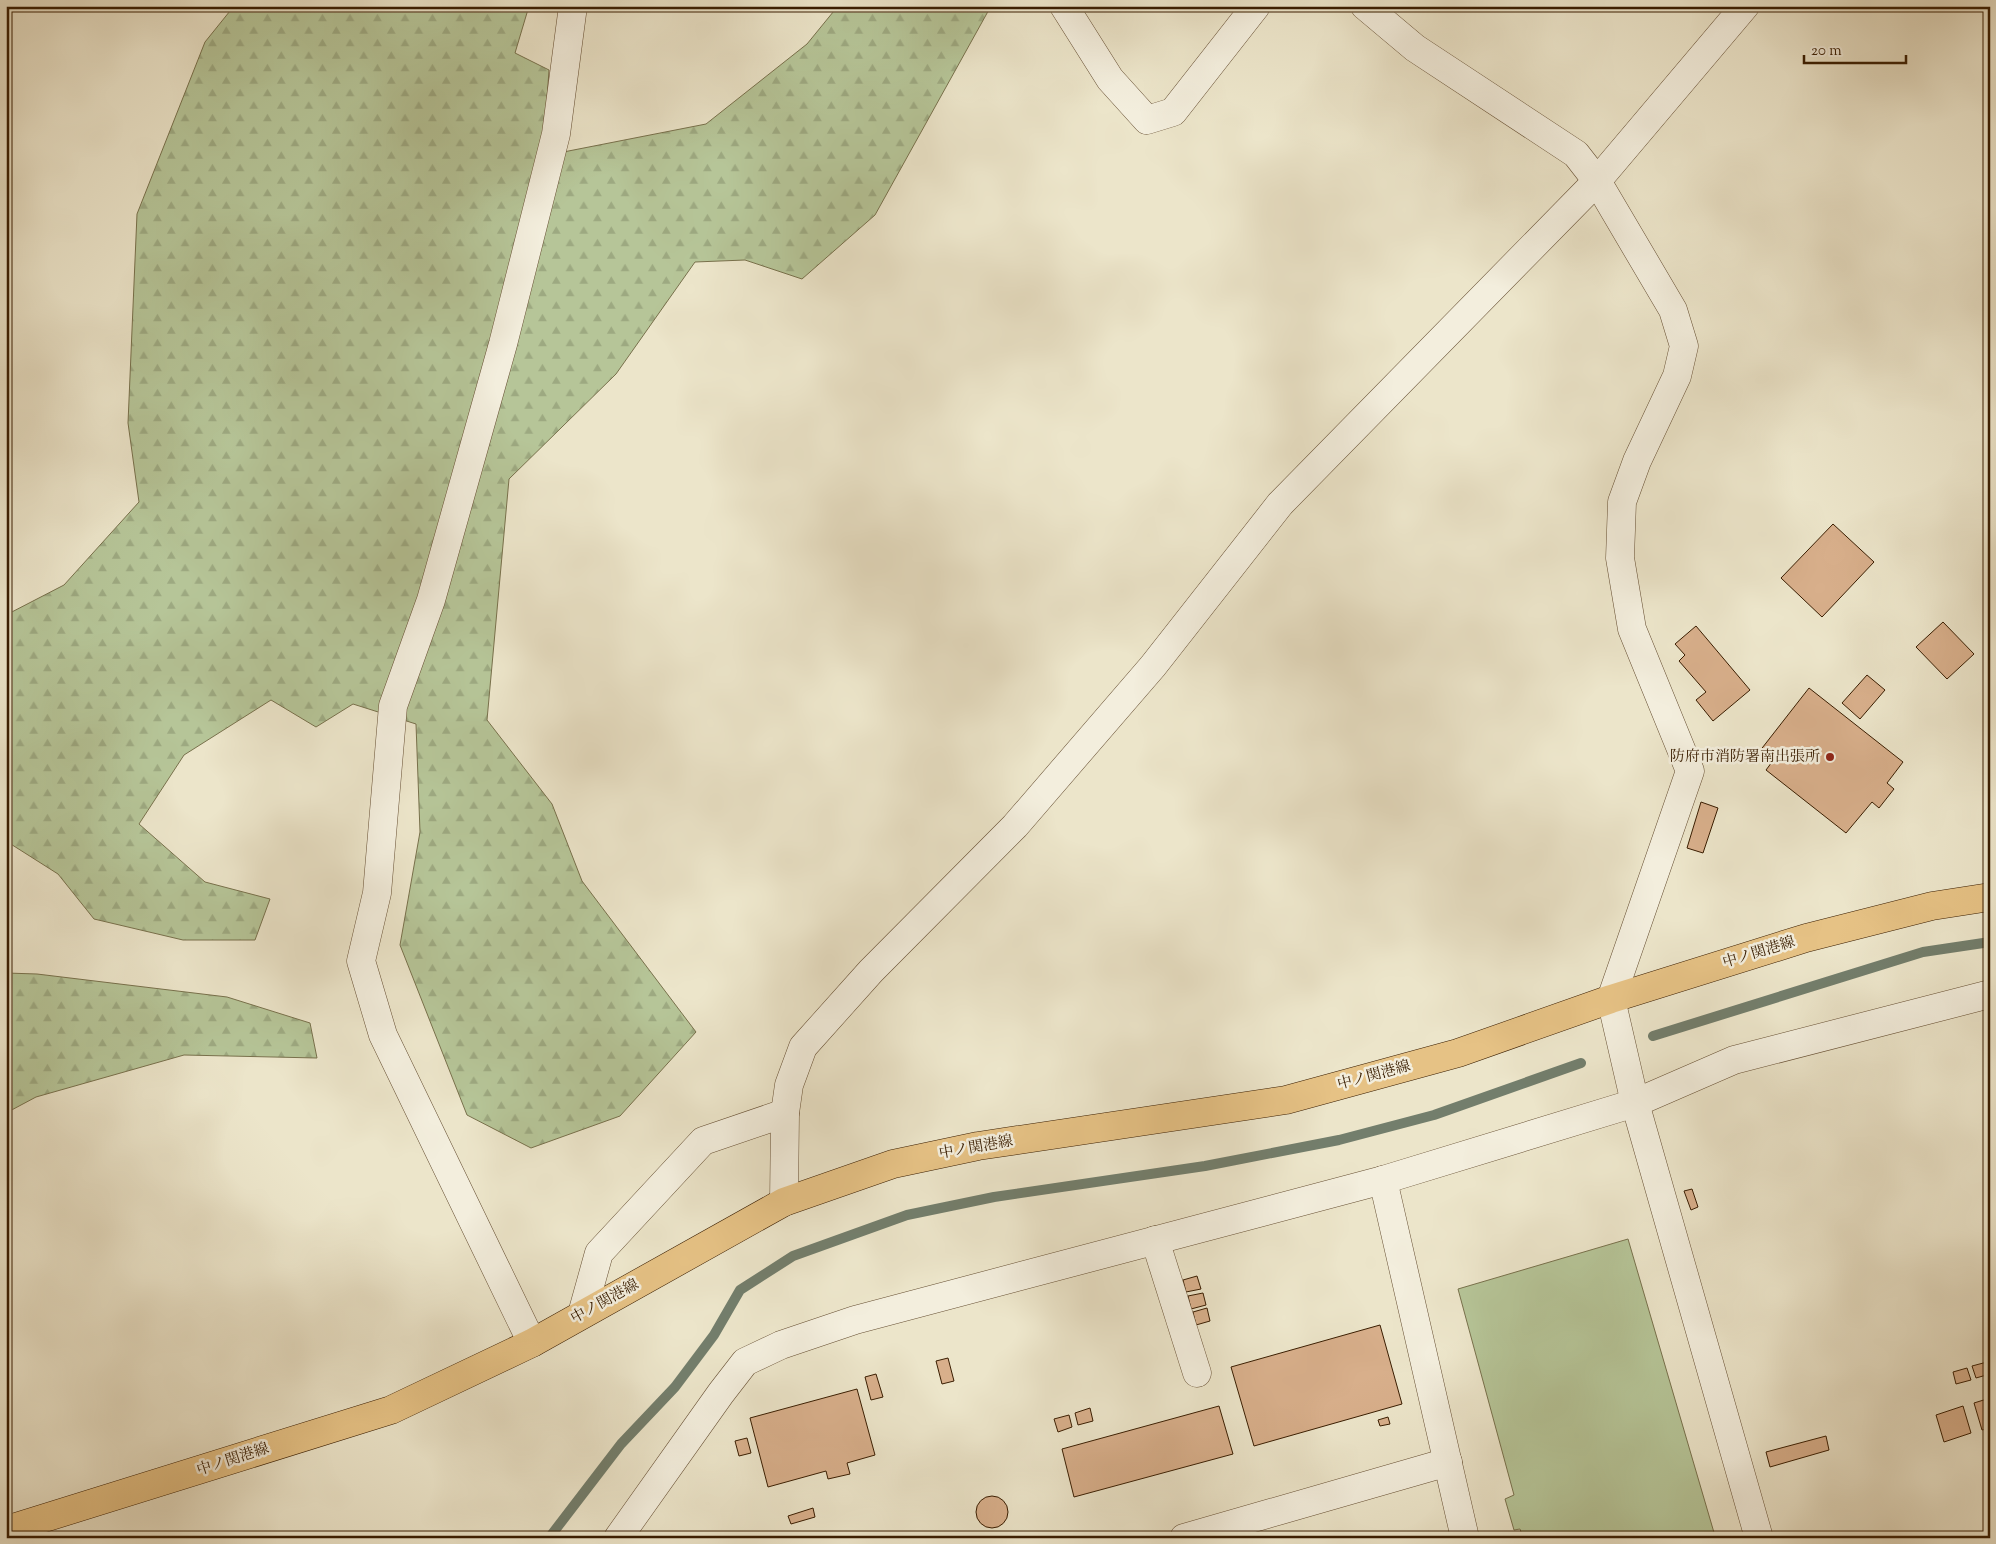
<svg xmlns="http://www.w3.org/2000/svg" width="1996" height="1544" viewBox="0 0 1996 1544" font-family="'Sorts Mill Goudy','Noto Serif JP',serif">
<defs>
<pattern id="forest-firs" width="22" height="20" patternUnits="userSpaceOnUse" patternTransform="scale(1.25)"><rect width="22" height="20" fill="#b6c598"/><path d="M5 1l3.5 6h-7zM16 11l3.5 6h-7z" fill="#9da981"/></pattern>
</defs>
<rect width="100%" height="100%" fill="#ece5ca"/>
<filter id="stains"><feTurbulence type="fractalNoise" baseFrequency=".004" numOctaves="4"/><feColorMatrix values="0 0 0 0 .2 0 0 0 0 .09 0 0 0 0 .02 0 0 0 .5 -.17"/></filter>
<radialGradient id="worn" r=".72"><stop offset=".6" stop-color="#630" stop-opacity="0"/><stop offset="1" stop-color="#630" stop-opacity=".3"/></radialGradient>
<!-- forest -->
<g fill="url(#forest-firs)" stroke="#78714c">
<polygon points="234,6 529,6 515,53 549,70 543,156 706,124 807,44 838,6 991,6 875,215 802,279 745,260 695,262 616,374 509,479 487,720 552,804 582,881 696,1032 620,1116 531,1148 467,1115 400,945 420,832 416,724 353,704 316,727 271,700 184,755 139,824 205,882 270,899 255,940 183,940 94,919 58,874 6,841 6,615 64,585 139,502 128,423 137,214 205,42"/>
<polygon points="6,973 37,974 227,997 310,1023 317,1058 184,1055 36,1097 6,1113"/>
</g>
<!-- garden -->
<polygon fill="#b6c598" stroke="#78714c" points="1628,1239 1715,1536 1523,1538 1520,1529 1514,1530 1505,1499 1514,1495 1458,1289"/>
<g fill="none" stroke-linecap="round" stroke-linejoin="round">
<!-- stream -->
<g stroke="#737e6c" stroke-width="10">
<polyline points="1653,1036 1923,952 1990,942"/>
<polyline points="549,1538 621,1444 675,1387 714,1335 740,1290 793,1256 907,1215 994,1197 1205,1166 1339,1140 1434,1115 1581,1063"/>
</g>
</g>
<!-- building -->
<g fill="#d8af8b" stroke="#391d01">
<polygon points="1833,524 1874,562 1822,617 1781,578"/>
<polygon points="1943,622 1974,654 1947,679 1916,647"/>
<polygon points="1696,626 1750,690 1713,721 1696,700 1706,692 1679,661 1685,655 1675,644"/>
<polygon points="1867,675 1885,690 1860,719 1842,703"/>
<polygon points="1809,688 1903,762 1887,783 1894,789 1879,808 1872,802 1846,833 1766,770 1772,762 1759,752"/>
<polygon points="1701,802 1718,808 1703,853 1687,848"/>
<polygon points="1692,1189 1698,1207 1691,1210 1684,1191"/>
<polygon points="1197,1276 1201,1289 1186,1292 1183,1280"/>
<polygon points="1203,1293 1206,1305 1191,1309 1188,1296"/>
<polygon points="1207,1308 1210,1321 1196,1325 1193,1312"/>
<polygon points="1380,1325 1402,1404 1254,1446 1231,1367"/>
<polygon points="948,1358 954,1381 942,1384 936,1361"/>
<polygon points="1987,1362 1990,1374 1976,1378 1972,1366"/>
<polygon points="1967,1368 1971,1380 1956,1384 1953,1372"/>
<polygon points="876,1374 883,1397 871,1400 865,1377"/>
<polygon points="857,1389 875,1455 847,1463 850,1474 828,1479 826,1471 768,1487 750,1418"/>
<polygon points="1990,1398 1990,1428 1982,1430 1974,1403"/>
<polygon points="1219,1406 1233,1454 1074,1497 1062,1449"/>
<polygon points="1963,1406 1971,1433 1944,1442 1936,1415"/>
<polygon points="1090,1408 1093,1421 1078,1425 1075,1413"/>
<polygon points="1069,1415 1072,1427 1058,1432 1054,1419"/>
<polygon points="1388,1417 1390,1424 1380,1426 1378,1420"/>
<polygon points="1826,1436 1829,1450 1770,1467 1766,1452"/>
<polygon points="747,1438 751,1453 739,1456 735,1441"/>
<circle cx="992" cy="1512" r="16"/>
<polygon points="813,1508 815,1517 791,1524 788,1516"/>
</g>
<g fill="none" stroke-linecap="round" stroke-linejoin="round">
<defs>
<g id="minor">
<polyline points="1064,6 1110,79 1147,120 1173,112 1256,6"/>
<polyline points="1365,6 1415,48 1576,154 1597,181 1673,310 1684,346 1677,376 1637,461 1622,502 1620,558 1632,629 1690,771 1611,999 1635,1103 1759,1538"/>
<polyline points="1383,1180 1465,1538"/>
<polyline points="784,1202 785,1113 789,1085 803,1047 871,971 1015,826 1153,666 1280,504 1597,181 1745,6"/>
<polyline points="1155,1240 1197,1373"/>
<polyline points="582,1314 599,1253 703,1141 785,1113"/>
<polyline points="532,1343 383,1035 361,961 377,893 393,706 431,600 503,344 556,134 573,6"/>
<polyline points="618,1538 721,1393 745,1362 781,1345 855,1320 1383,1180 1635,1103 1734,1060 1990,994"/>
<polyline points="1184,1538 1448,1462"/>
</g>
<polyline id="major" points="6,1530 391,1410 532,1343 784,1202 893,1164 978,1146 1286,1100 1458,1053 1611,999 1806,938 1932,906 1990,897"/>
</defs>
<!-- minor casing -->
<use href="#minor" stroke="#664f33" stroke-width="29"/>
<!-- major casing -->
<use href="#major" stroke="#391d01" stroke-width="29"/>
<!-- minor -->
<use href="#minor" stroke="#f3eedd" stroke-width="28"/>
<!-- major -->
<use href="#major" stroke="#e6c285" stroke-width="28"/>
</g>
<!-- markers -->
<circle fill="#8f2418" stroke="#f3eedd" stroke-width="2" cx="1830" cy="757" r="5"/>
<g text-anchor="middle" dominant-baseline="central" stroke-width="5" stroke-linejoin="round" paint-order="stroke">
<!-- poi labels -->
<g font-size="15" fill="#391d01" stroke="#f3eedd" text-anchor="end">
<text x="1820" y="757">防府市消防署南出張所</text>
</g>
<!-- street labels -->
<g font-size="15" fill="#391d01" stroke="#f3eedd">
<text transform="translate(1759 953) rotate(-17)">中ノ関港線</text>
<text transform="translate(1374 1076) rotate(-15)">中ノ関港線</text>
<text transform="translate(976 1148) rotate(-10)">中ノ関港線</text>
<text transform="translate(605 1302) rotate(-29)">中ノ関港線</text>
<text transform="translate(233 1460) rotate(-18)">中ノ関港線</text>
</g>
</g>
<!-- margin -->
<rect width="1996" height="1544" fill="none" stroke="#ece5ca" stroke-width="25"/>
<rect x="8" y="8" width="1981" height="1529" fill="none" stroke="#391d01" stroke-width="2.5"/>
<rect x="12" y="12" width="1971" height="1519" fill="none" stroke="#391d01"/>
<!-- scale -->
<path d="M1804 55v8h102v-8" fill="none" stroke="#391d01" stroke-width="2.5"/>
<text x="1811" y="55" font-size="15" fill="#391d01" stroke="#f3eedd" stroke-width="4" paint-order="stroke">20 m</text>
<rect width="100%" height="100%" filter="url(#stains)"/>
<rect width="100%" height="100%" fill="url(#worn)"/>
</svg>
